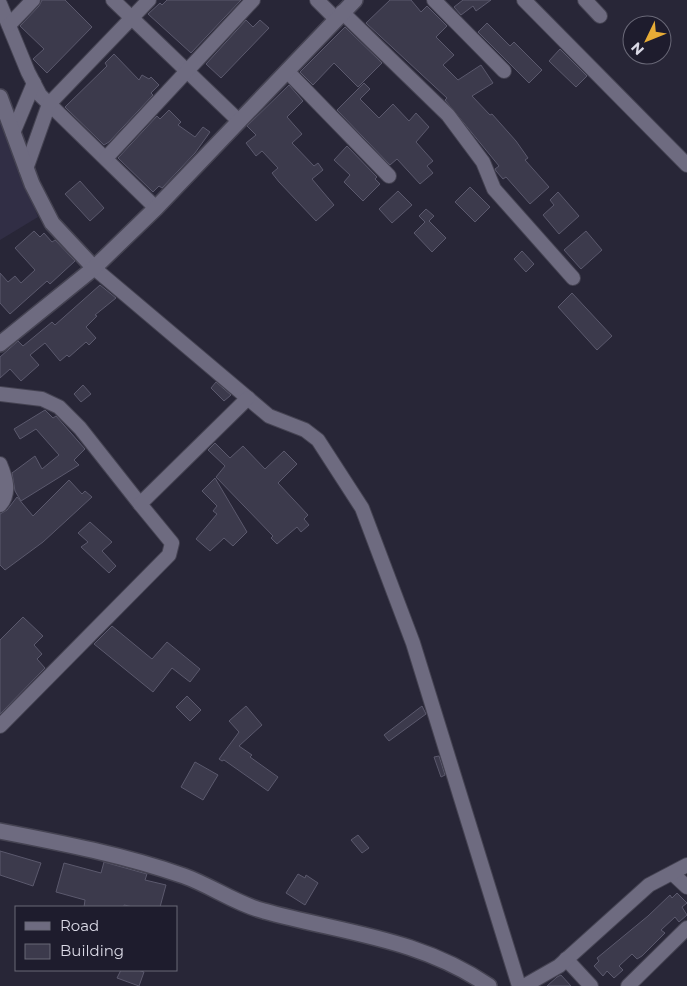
<svg xmlns="http://www.w3.org/2000/svg" width="687" height="986" viewBox="0 0 687 986" font-family="Montserrat,sans-serif">
<rect width="100%" height="100%" fill="#282637"/>
<!-- built -->
<polygon fill="#312e45" points="0,116 38,217 0,240"/>
<!-- building -->
<g fill="#3c3a4c" stroke="#5b596d">
<polygon points="42,0 65,0 92,27 47,73 33,59 44,49 20,26 39,6"/>
<polygon points="167,0 241,0 191,53 148,14 160,3 162,5"/>
<polygon points="390,0 411,0 421,12 427,6 447,26 436,37 454,55 443,65 458,80 481,65 493,83 472,96 490,115 492,114 516,141 528,158 525,160 549,187 530,204 506,177 503,179 496,171 495,169 499,166 445,100 447,98 366,23"/>
<polygon points="463,0 491,0 476,11 473,6 461,15 454,7"/>
<polygon points="246,20 253,27 260,20 269,28 221,78 206,64"/>
<polygon points="487,23 510,46 514,42 542,70 529,83 478,32"/>
<polygon points="345,27 382,63 358,87 334,63 313,85 300,72"/>
<polygon points="560,49 587,76 576,87 549,61"/>
<polygon points="114,54 139,80 142,75 149,79 151,77 159,85 151,93 153,95 109,142 104,145 65,107 107,66 105,63"/>
<polygon points="364,83 370,89 360,99 379,118 393,104 409,121 416,113 429,127 416,142 433,161 427,166 433,173 420,184 397,159 390,165 337,110"/>
<polygon points="289,85 303,101 287,117 302,134 292,143 314,166 318,163 323,170 312,179 334,205 316,221 279,182 272,173 278,168 262,151 256,156 246,143 256,135 247,126"/>
<polygon points="169,110 181,122 178,125 195,137 203,127 210,132 195,153 162,188 159,186 153,192 118,158 157,116 160,119"/>
<polygon points="347,146 377,177 375,179 380,184 363,201 344,182 350,175 334,160"/>
<polygon points="80,181 104,208 90,221 65,194"/>
<polygon points="470,187 490,207 475,222 455,202"/>
<polygon points="398,191 412,205 392,223 379,209"/>
<polygon points="558,192 579,216 559,234 543,215 554,205 550,200"/>
<polygon points="426,209 434,216 429,221 446,238 432,252 414,233 425,222 419,216"/>
<polygon points="34,231 40,237 44,233 52,242 55,240 75,261 50,284 47,281 10,314 0,303 0,273 8,282 15,276 21,283 35,270 15,248"/>
<polygon points="586,231 602,250 581,269 564,250"/>
<polygon points="522,251 534,264 526,272 514,259"/>
<polygon points="100,285 116,298 95,315 97,316 86,327 96,338 89,345 86,342 69,357 67,355 60,361 45,343 30,355 39,365 21,381 10,369 0,378 0,357 18,341 23,346 52,322 55,325"/>
<polygon points="572,293 612,336 597,350 558,307"/>
<polygon points="216,382 231,395 224,401 211,388"/>
<polygon points="83,385 91,394 81,402 74,394"/>
<polygon points="45,410 53,418 56,416 85,449 74,460 79,465 21,501 15,491 12,473 35,456 42,469 59,455 36,429 20,439 14,429"/>
<polygon points="215,443 230,458 243,446 265,469 284,451 297,464 278,483 308,515 304,519 309,525 301,532 297,527 277,544 271,538 273,536 216,477 225,466 208,450"/>
<polygon points="215,478 247,532 233,546 224,538 210,551 196,539 217,514 213,511 217,506 202,491"/>
<polygon points="69,480 82,494 85,491 92,497 43,542 5,570 0,565 0,514 7,510 17,497 33,516"/>
<polygon points="90,522 112,542 102,551 116,566 109,573 81,547 88,542 78,533"/>
<polygon points="23,617 43,636 34,645 42,654 37,659 45,668 0,714 0,640"/>
<polygon points="112,626 152,659 167,642 200,669 190,682 172,668 153,692 94,644"/>
<polygon points="187,696 201,710 190,721 176,707"/>
<polygon points="246,706 262,725 239,746 252,755 250,757 278,777 268,791 224,760 222,761 219,759 239,732 229,721"/>
<polygon points="422,706 426,714 389,741 384,735"/>
<polygon points="439,756 445,775 441,777 434,757"/>
<polygon points="195,762 218,775 203,800 181,787"/>
<polygon points="358,835 369,848 362,853 351,840"/>
<polygon points="0,851 41,863 33,886 0,875"/>
<polygon points="104,862 147,874 145,880 166,885 160,907 133,907 124,905 124,907 84,907 85,900 56,892 64,863 101,873"/>
<polygon points="298,874 305,878 306,875 318,883 305,905 286,893"/>
<polygon points="677,893 687,903 682,907 687,915 679,922 675,917 661,930 665,933 642,956 637,959 632,954 619,966 623,970 614,978 607,971 603,976 594,966 599,961 597,958 648,916 670,895 672,898"/>
<polygon points="121,970 138,970 144,972 139,986 117,978"/>
<polygon points="561,975 571,986 547,986 557,977"/>
</g>
<g fill="none" stroke-linecap="round" stroke-linejoin="round">
<defs>
<g id="street">
<polyline points="113,0 239,121"/>
<polyline points="317,0 335,18"/>
<polyline points="434,0 504,71"/>
<polyline points="524,0 687,165"/>
<polyline points="585,0 600,16"/>
<polyline points="0,4 28,72 40,95 156,208"/>
<polyline points="342,12 448,115 483,162 494,189 573,278"/>
<polyline points="9,25 33,0"/>
<polyline points="287,71 389,176"/>
<polyline points="13,133 34,83"/>
<polyline points="106,158 253,0"/>
<polyline points="26,169 49,104 149,0"/>
<polyline points="94,268 269,416 305,430 318,440 362,508 413,643 519,986"/>
<polyline points="0,394 42,399 59,407 80,428 140,504"/>
<path d="M0,464C5,476 11,493 0,505"/>
<polyline points="0,726 169,555 172,543 140,504 248,398"/>
<polyline points="673,874 687,887"/>
<polyline points="566,959 591,986"/>
<polyline points="524,986 559,966 649,885 687,865"/>
<polyline points="628,986 687,928"/>
</g>
<g id="secondary">
<polyline points="0,97 32,184 52,223 94,268"/>
<polyline points="0,344 94,268 156,208 355,0"/>
<path d="M0,831C62,843 124,855 184,876C212,886 236,904 264,911C343,933 419,938 489,986"/>
</g>
</defs>
<!-- street casing -->
<use href="#street" stroke="#454352" stroke-width="16"/>
<!-- secondary casing -->
<use href="#secondary" stroke="#454352" stroke-width="18"/>
<!-- street -->
<use href="#street" stroke="#6e6b80" stroke-width="14"/>
<!-- secondary -->
<use href="#secondary" stroke="#6e6b80" stroke-width="15"/>
</g>
<!-- legend -->
<rect x="15" y="906" width="162" height="65" fill="#1e1c2d" stroke="#696877"/>
<rect x="25" y="922" width="25" height="8" fill="#6e6b80" stroke="#696877"/>
<text x="60" y="931" font-size="15" fill="#dad9e5">Road</text>
<rect x="25" y="944" width="25" height="15" fill="#3c3a4c" stroke="#696877"/>
<text x="60" y="956" font-size="15" fill="#dad9e5">Building</text>
<!-- north arrow -->
<g transform="translate(647 40) rotate(227)"><circle r="24" fill="#1e1c2d" stroke="#696877"/>
<path d="M0-4L9 19L0 12L-9 19Z" fill="#e7ac36"/>
<text y="-8" font-size="14" font-weight="bold" text-anchor="middle" fill="#dad9e5">N</text>
</g>
</svg>
